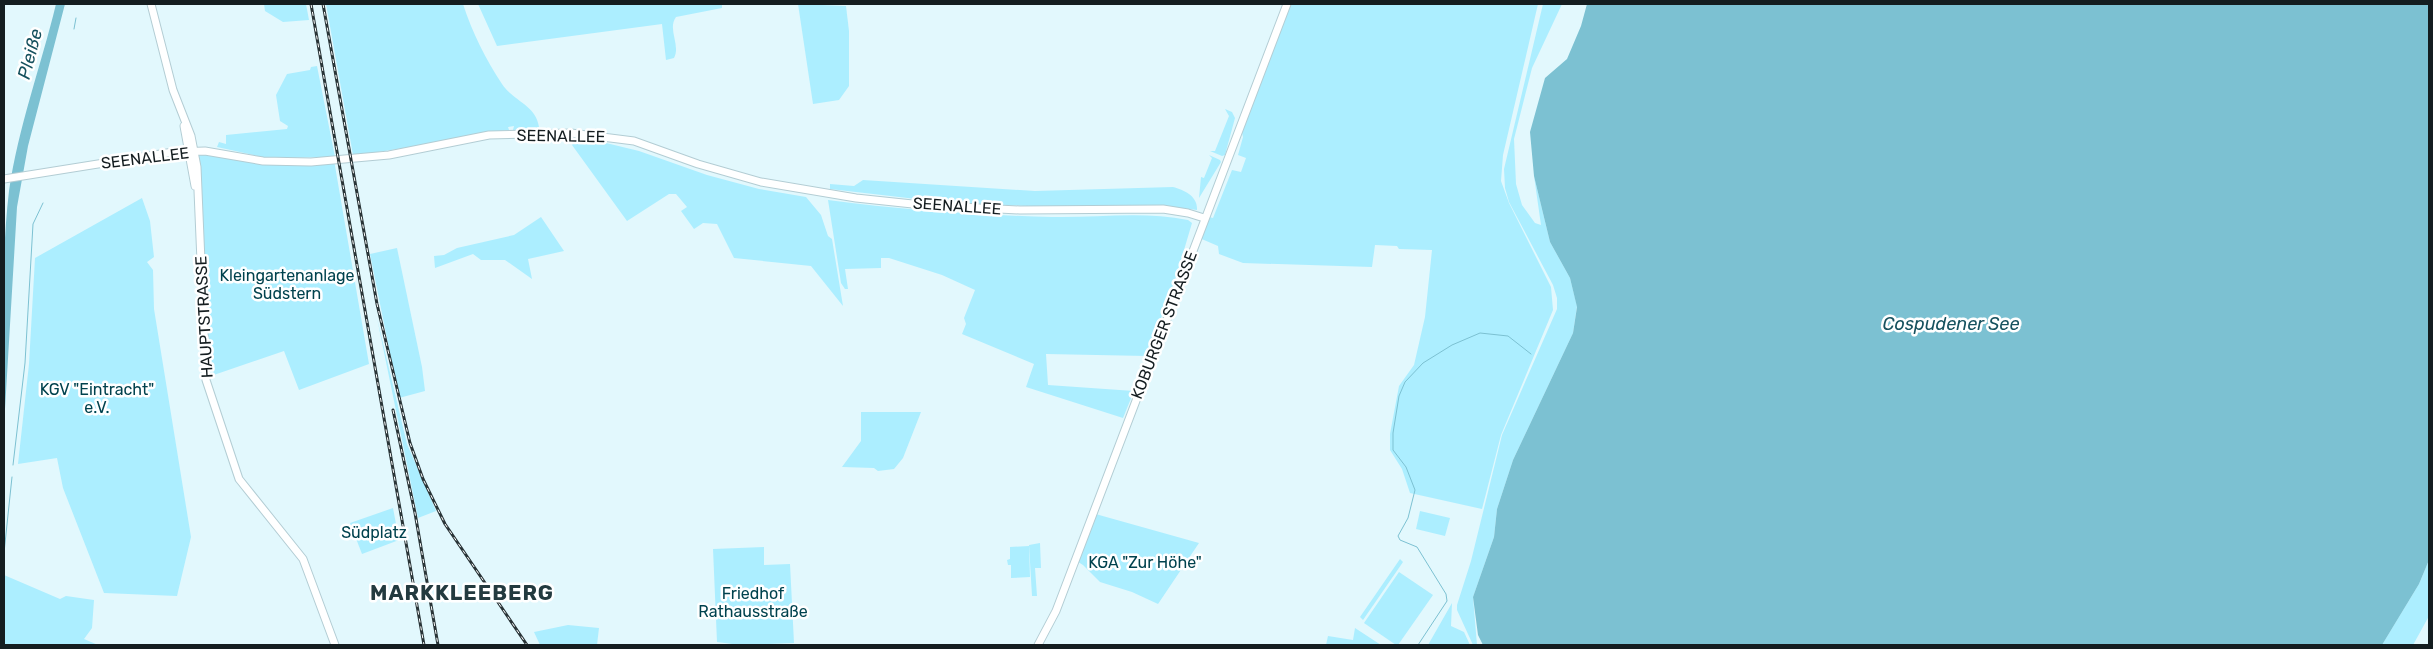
<svg xmlns="http://www.w3.org/2000/svg" width="2433" height="649" viewBox="0 0 2433 649" font-family="Rubik,sans-serif">
<rect width="100%" height="100%" fill="#e2f8fd"/>
<!-- green -->
<g fill="#aceeff">
<polygon points="264,4 306,4 309,20 283,22 265,11"/>
<path d="M326,4H463C472,32 486,60 502,84C513,101 536,105 539,127L513,130L514,126L508,127L509,130C456,136 407,150 353,155Z"/>
<path d="M478,4H722V8L676,17C667,29 681,45 674,58L666,60L662,24L497,46Z"/>
<polygon points="798,4 846,6 849,31 849,86 839,100 813,104"/>
<polygon points="1291,4 1538,4 1503,155 1501,181 1509,203 1551,287 1553,310 1501,435 1482,509 1410,493 1402,469 1390,450 1390,434 1399,386 1414,365 1425,317 1432,250 1399,249 1397,246 1375,245 1372,267 1243,263 1219,254 1218,246 1197,237 1205,216 1213,218 1232,170 1241,172 1246,158 1238,155 1243,137 1242,133"/>
<polygon points="1543,4 1562,4 1532,68 1514,139 1516,184 1522,205 1535,223 1541,225 1534,176 1550,242 1570,278 1577,306 1573,333 1513,460 1497,509 1494,537 1473,597 1477,645 1473,645 1457,610 1457,605 1471,561 1502,435 1557,309 1557,298 1553,285 1509,202 1505,188 1504,169"/>
<polygon points="317,66 335,157 267,158 217,147 219,142 226,144 226,135 287,129 288,126 280,121 276,95 287,74 310,70 311,67"/>
<polygon points="1225,109 1232,112 1235,118 1225,155 1222,156 1210,151 1215,151 1229,116"/>
<polygon points="576,140 606,143 639,151 707,175 759,189 806,197 821,215 828,236 832,239 843,306 811,266 734,258 717,224 703,223 694,229 681,211 687,207 676,194 669,194 627,221 572,145"/>
<polygon points="194,151 249,159 334,160 369,364 299,390 284,351 205,378"/>
<polygon points="1209,155 1220,160 1221,162 1199,198 1201,177 1204,178 1212,158"/>
<path d="M863,180L1035,191L1173,187C1184,190 1198,196 1197,210L1157,205L1050,207L942,202L830,189V184L854,186Z"/>
<polygon points="142,198 150,221 154,257 147,262 153,270 154,309 191,537 177,596 104,593 63,488 57,458 18,464 29,364 35,258"/>
<path d="M828,200C903,210 975,215 1052,217C1097,218 1143,211 1188,220L1192,223L1176,277L1147,356L1046,354L1048,385L1134,391L1123,418L1026,387L1034,364L962,334L966,324L964,318L975,290L942,275L889,258H881V268L845,269L848,289H845L841,283Z"/>
<polygon points="541,217 564,251 528,259 532,279 505,260 481,260 473,254 435,268 434,256 444,255 457,248 514,235"/>
<polygon points="397,248 422,367 425,391 399,398 370,254"/>
<polygon points="377,318 407,444 436,511 418,518"/>
<polygon points="861,412 921,412 903,458 894,469 878,471 874,468 842,467 861,441"/>
<polygon points="393,508 399,540 362,554 350,523"/>
<polygon points="1420,511 1450,518 1445,536 1416,529"/>
<polygon points="1092,513 1199,543 1158,604 1132,592 1100,582 1083,565 1075,560"/>
<polygon points="1040,543 1041,568 1035,568 1037,596 1032,596 1029,545"/>
<polygon points="1029,546 1030,577 1011,578 1011,565 1008,565 1007,560 1010,559 1010,547"/>
<polygon points="764,547 764,565 790,564 794,643 740,645 717,642 713,549"/>
<polygon points="1400,559 1403,562 1363,620 1360,617"/>
<polygon points="2429,560 2429,616 2413,645 2382,645 2419,584"/>
<polygon points="1399,572 1433,595 1398,645 1396,645 1364,623"/>
<polygon points="4,575 60,599 66,596 94,600 92,628 84,639 98,645 4,645"/>
<polygon points="1452,603 1451,626 1464,632 1470,645 1428,645"/>
<polygon points="568,625 599,628 597,645 540,645 534,632"/>
<polygon points="1355,628 1381,645 1326,645 1328,636 1353,640"/>
</g>
<!-- water -->
<g fill="#7cc1d2">
<path d="M56,4H65L28,146L17,207L4,426C4,349 0,268 9,191C18,128 41,66 56,4Z"/>
<polygon points="1587,4 2429,4 2429,560 2419,584 2382,645 1483,645 1478,635 1473,597 1494,537 1497,509 1513,460 1573,333 1577,307 1570,278 1550,242 1534,176 1530,132 1545,78 1567,59 1581,26"/>
</g>
<g fill="none" stroke-linecap="round" stroke-linejoin="round">
<!-- stream -->
<g stroke="#7cc1d2" stroke-width="1">
<polyline points="74,29 76,18"/>
<polyline points="13,465 25,363 33,224 43,203"/>
<polyline points="4,553 12,477"/>
<polyline points="1418,645 1447,601 1446,594 1417,547 1400,540 1398,536 1408,518 1415,490 1406,467 1393,450 1393,433 1399,396 1405,382 1423,363 1452,345 1480,333 1508,336 1531,354"/>
</g>
<defs>
<g id="secondary">
<polyline points="151,4 173,90 191,136 197,167 206,380 239,479 303,559 335,645"/>
<polyline points="184,126 195,186"/>
<polyline points="4,179 173,152 205,151 263,161 311,162 389,155 489,135 571,133 634,141 698,164 761,182 856,198 922,205 1020,210 1163,209 1188,213 1204,218"/>
<polyline points="1038,645 1056,611 1287,4"/>
</g>
</defs>
<!-- secondary casing -->
<use href="#secondary" stroke="#b3cdd4" stroke-width="9"/>
<!-- secondary -->
<use href="#secondary" stroke="#fff" stroke-width="7"/>
<defs>
<g id="rail">
<polyline points="311,4 424,645"/>
<polyline points="323,4 377,304 410,443 423,479 445,524 527,645"/>
<polyline points="393,410 415,513 438,645"/>
</g>
</defs>
<!-- rail casing -->
<use href="#rail" stroke="#293437" stroke-width="3"/>
<!-- rail -->
<use href="#rail" stroke="#fff" stroke-width="1" stroke-dasharray="4" stroke-linecap="butt"/>
</g>
<g text-anchor="middle" dominant-baseline="central" stroke-width="5" stroke-linejoin="round" paint-order="stroke">
<!-- street labels -->
<g font-size="16" fill="#141d20" stroke="#fff">
<text transform="translate(561 136) rotate(1)">SEENALLEE</text>
<text transform="translate(145 158) rotate(-7)">SEENALLEE</text>
<text transform="translate(957 206) rotate(4)">SEENALLEE</text>
<text transform="translate(204 317) rotate(-93)">HAUPTSTRASSE</text>
<text transform="translate(1164 325) rotate(-69)">KOBURGER STRASSE</text>
</g>
<!-- park labels -->
<g font-size="16" fill="#00424e" stroke="#fff">
<text x="287" y="275">Kleingartenanlage<tspan x="287" dy="18">Südstern</tspan></text>
<text x="97" y="389">KGV "Eintracht"<tspan x="97" dy="18">e.V.</tspan></text>
<text x="374" y="532">Südplatz</text>
<text x="1145" y="562">KGA "Zur Höhe"</text>
<text x="753" y="593">Friedhof<tspan x="753" dy="18">Rathausstraße</tspan></text>
</g>
<!-- water labels -->
<g font-size="18" font-style="italic" fill="#16515e" stroke="#fff">
<text transform="translate(30 54) rotate(-75)">Pleiße</text>
<text x="1951" y="324">Cospudener See</text>
</g>
<!-- district labels -->
<g font-size="21" font-weight="bold" letter-spacing="1" fill="#233a3f" stroke="#fff">
<text x="462" y="592">MARKKLEEBERG</text>
</g>
</g>
<!-- border -->
<rect width="2433" height="649" fill="none" stroke="#141d20" stroke-width="10"/>
</svg>
